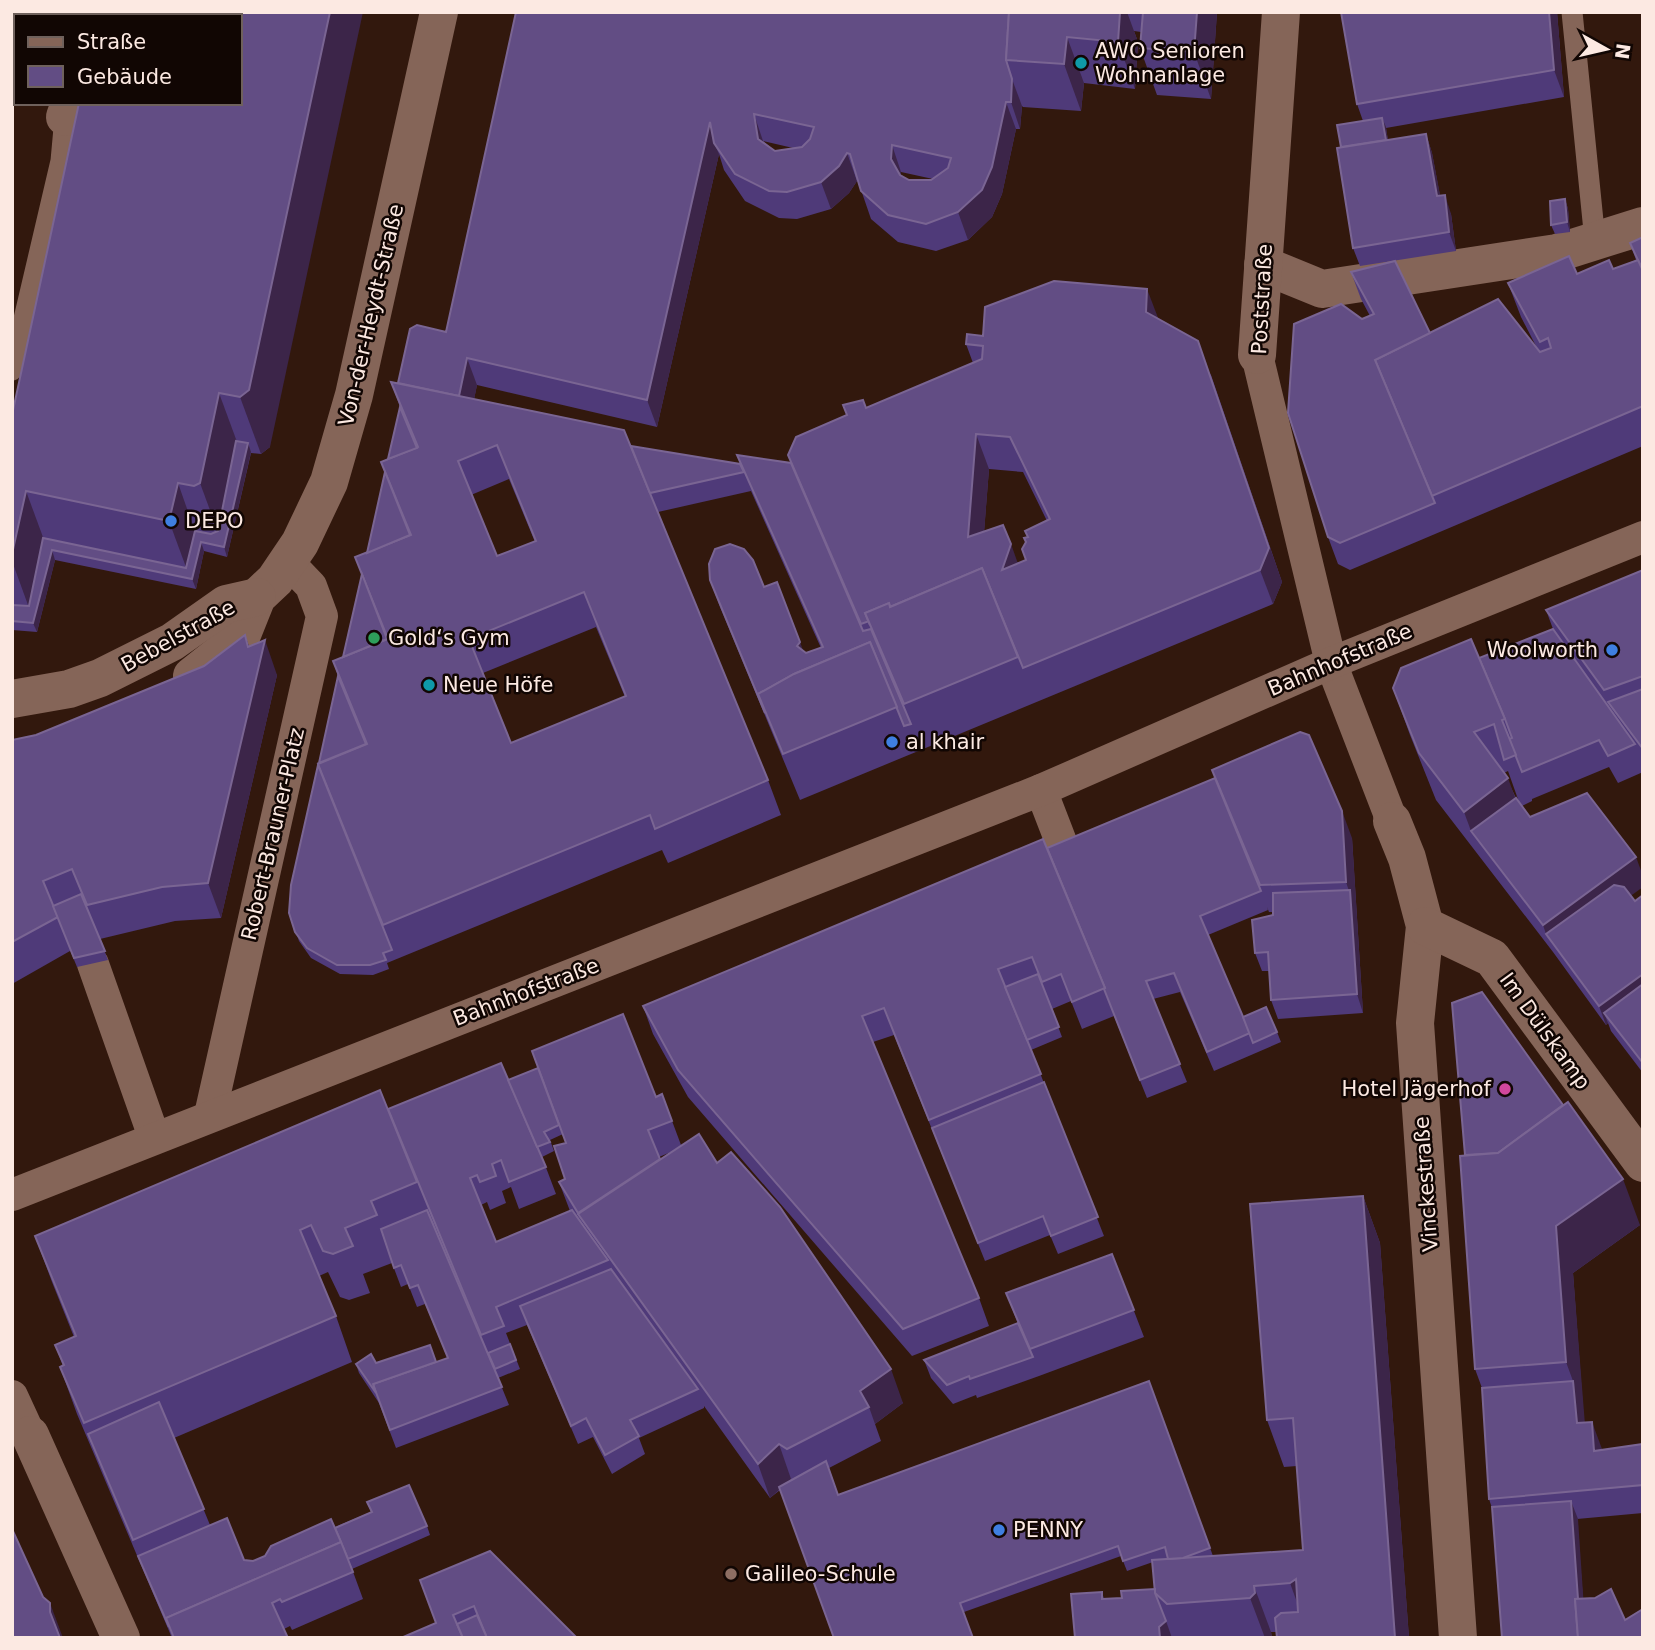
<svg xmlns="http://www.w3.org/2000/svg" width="1655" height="1650" viewBox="0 0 1655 1650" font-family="'DejaVu Sans',sans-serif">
<rect width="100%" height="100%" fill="#32180d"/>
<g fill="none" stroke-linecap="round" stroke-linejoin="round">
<!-- service -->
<g stroke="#856558" stroke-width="21">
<polyline points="1572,12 1595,241"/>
<polyline points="12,370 61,161 65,117"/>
</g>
<!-- pedestrian -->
<g stroke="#856558" stroke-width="32">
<polyline points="1257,355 1331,663 1392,821"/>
<polyline points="1041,790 1068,860"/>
<polyline points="93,964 154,1137"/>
<polyline points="210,1115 322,616 311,586 288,562"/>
<polyline points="12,1195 1041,790 1331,663 1643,537"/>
<polyline points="12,1396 30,1435"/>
</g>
<!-- minor -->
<g stroke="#856558" stroke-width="38">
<polyline points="96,16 97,12"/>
<polyline points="65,117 70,103"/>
<polyline points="1263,265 1322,289 1557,253 1643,226"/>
<polyline points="1257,355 1281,12"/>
<polyline points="192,676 241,637 257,597 275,580 300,543 329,482 354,395 439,12"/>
<polyline points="12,699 69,689 100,678 172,642 226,604 257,597"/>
<polyline points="1392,821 1407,858 1425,926 1415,1023 1458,1638"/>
<polyline points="1425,926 1492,958 1643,1163"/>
<polyline points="30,1435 121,1638"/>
</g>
</g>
<!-- wall -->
<g fill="#4f3a79" fill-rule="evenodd">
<polygon points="12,12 45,12 45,16 16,16 15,82 12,82"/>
<path d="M516,12H1217L1211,99L1157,95L1140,48L1141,32L1134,31L1138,42L1135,89L1084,83L1081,111L1023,107L1022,106L1020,129H1016L1002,194L992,217L968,240L936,251L898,242L871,219L858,181H857L849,193L831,209L797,219L779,218L745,201L724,170L719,154L657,427L477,385L474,399L631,446L740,464L737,455L791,463L847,416L843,405L866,408L973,363L966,344L983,336L1158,318L1211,375L1282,582L1273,604L800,800L720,607L710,580L764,587L803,651L806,653L821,648L751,491L658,512L768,780L781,815L668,863L662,850L387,963L389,969L373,975L340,974L311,958L299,941L289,913L319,763L338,676L333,661L343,657L362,575L355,557L367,553L400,407L391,382L398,383L446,332ZM763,141L793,148L775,151ZM901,172L933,179L931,180H909L901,175ZM989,469L1023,472L1047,521L1028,537L1026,542V560L1018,563L984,532ZM509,479L535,542L497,556L471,495ZM596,627L625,697L511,743L483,673Z"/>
<polygon points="1557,12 1564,97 1386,128 1388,140 1426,134 1432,153 1440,196 1451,214 1456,251 1360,266 1353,248 1363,121 1357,104"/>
<polygon points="79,103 270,447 261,454 251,453 227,557 204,551 196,589 55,560 37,632 12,630 12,415"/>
<polygon points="1565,199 1568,209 1570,232 1555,234 1551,225"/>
<polygon points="1643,237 1643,446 1350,570 1338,564 1328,537 1362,319 1370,316 1361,299 1351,272 1430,333 1538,350 1521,317 1508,283 1613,269 1636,260 1630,243"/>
<path d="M1643,570V772L1618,783L1609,767L1532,799V801L1522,806L1530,817L1631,895L1635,901L1643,895V1073L1611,1031L1608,1023L1606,1025L1553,952L1436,800L1410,735L1393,688L1479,658L1553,629L1546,610ZM1508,771L1519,802L1516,798L1504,773Z"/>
<polygon points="245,635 249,647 277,675 221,918 175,921 100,939 108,960 77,967 70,950 70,951 12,984 12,740 36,735 204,666"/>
<polygon points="1352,838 1363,1013 1278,1019 1271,1000 1269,971 1262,971 1255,953 1273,915 1273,912 1269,912 1267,907 1268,910 1208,935 1246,1024 1277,1032 1281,1042 1214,1071 1180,992 1153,999 1187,1082 1147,1098 1114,1016 1082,1029 1071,1001 1052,1009 1046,994 1062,1037 1031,1050 1104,1236 1058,1254 1050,1235 985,1261 894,1035 873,1042 979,1298 989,1326 912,1356 688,1097 653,1034 643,1006 1047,848"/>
<path d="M508,1080L656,1097L662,1094L681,1145L717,1163L903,1403L875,1424L881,1441L829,1468L838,1495L1149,1381L1213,1556L1303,1550L1297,1466L1284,1467L1267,1420L1363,1196L1380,1243L1409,1638L1276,1632H1271L1272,1638H1075L1102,1592L1104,1599L1122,1598L1155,1589L1153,1562L1127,1571L1121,1556L964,1612L780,1490L770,1498L704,1406V1408L639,1438L645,1454L612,1474L593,1437L578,1444L527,1325L506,1333L520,1369L498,1378L509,1405L396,1448L379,1403L359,1373L356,1364L436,1362L448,1358L425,1304L417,1307L408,1284L401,1287L392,1263L363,1274L370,1293L349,1300L340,1297L328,1272L319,1276L336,1316L352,1362L174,1438L210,1525L244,1560L253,1561L371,1512L367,1502L427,1526L430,1535L352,1569L363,1599L292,1630L290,1626L284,1629L288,1638H172L77,1414L60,1367L63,1366L55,1345L74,1337L52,1282L35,1236L388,1109ZM563,1134L566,1143L565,1179L559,1182L570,1211L496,1242L481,1205L487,1202L490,1210L506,1203L502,1191L511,1187L519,1209L556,1194L542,1157L554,1151L550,1140ZM671,1152L660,1159L659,1157Z"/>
<polygon points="1460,1156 1640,1225 1573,1273 1584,1422 1602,1450 1643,1444 1643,1513 1577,1519 1583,1599 1625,1620 1643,1638 1502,1638 1492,1508 1489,1499 1482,1388 1475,1369"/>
<polygon points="1112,1254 1144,1337 1039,1376 977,1398 976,1395 953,1404 931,1378 924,1360 1018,1324 1006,1293"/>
<polygon points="420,1580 577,1638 436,1623"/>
</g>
<!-- shaded-wall -->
<g fill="#3c2549">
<polygon points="33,12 45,12 45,16 34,16"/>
<polygon points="330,12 363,12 270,447 261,454 240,397"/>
<polygon points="1120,12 1127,12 1138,42 1135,89 1118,42"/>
<polygon points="1197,12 1217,12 1211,99 1194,52"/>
<polygon points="1549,12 1557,12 1564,97 1554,70"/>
<polygon points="12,17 16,27 16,66 12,56"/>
<polygon points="1067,37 1084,83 1081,111 1064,64"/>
<polygon points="13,58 16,66 15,82 12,74"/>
<polygon points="1012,79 1022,106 1020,129 1011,102"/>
<polygon points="1006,102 1016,129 1002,194 992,217 968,240 958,212"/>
<polygon points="754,114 763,141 768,166 758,139"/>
<polygon points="1382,118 1386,127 1390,160 1387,150"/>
<polygon points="710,122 714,143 719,154 657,427 647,400"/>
<polygon points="1426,134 1432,153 1444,215 1437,196"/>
<polygon points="892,145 901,172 901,186 891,159"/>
<polygon points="847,153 857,181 849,193 831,209 821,182"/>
<polygon points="1445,195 1451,214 1456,251 1449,232"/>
<polygon points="1565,199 1568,209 1570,232 1567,222"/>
<polygon points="1147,289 1160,323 1146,312"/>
<polygon points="1198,341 1282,582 1273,604 1260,570"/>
<polygon points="467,358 477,385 468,430 458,403"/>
<polygon points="219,393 240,450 221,540 200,483"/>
<polygon points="976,434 989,469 981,572 968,537"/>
<polygon points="248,443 251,452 227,557 224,547"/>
<polygon points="178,483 198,540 190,578 169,521"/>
<polygon points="26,491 47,548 32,616 12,561 12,554"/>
<polygon points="201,542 204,551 196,589 192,579"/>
<polygon points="1011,544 1023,578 1002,570"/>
<polygon points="52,550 55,560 37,632 33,623"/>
<polygon points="245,635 258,671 265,640 277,675 221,918 208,883"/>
<polygon points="800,642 810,669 797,646"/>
<polygon points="1508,778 1525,825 1471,831 1464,812"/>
<polygon points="1342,811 1352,838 1363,1013 1357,994 1350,894 1346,882"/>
<polygon points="1636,857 1643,876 1643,887 1557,949 1546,934 1543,925"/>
<polygon points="1643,974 1643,998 1604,1013 1608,1023 1606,1025 1599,1006"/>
<polygon points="1623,1179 1640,1225 1573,1273 1587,1450 1577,1423 1573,1381 1566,1362 1556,1226"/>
<polygon points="1363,1196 1380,1243 1409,1638 1395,1638"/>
<polygon points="891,1369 903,1403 875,1424 869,1407 860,1391"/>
<polygon points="1592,1422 1602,1449 1594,1451"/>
<polygon points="779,1444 791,1479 770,1498 758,1464"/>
<polygon points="1571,1501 1578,1519 1586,1638 1580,1638"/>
<polygon points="1296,1579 1307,1630 1290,1583"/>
<polygon points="1254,1586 1271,1632 1272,1638 1265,1638 1250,1598"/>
<polygon points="50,1603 63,1638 59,1638 50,1612"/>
<polygon points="1166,1621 1172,1638 1160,1638 1159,1627"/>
</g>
<!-- building -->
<g fill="#624d84" stroke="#7a6593" stroke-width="2" fill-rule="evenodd">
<polygon points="98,12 143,12 159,16 98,16"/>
<polygon points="197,12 330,12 249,390 240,397 219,393 200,483 194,486 178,483 169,521 26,491 12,554 12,415 79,103 240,103 240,16 196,16"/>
<path d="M516,12H1009L1006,60L1012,79L1011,102H1006L992,167L982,190L958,212L926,224L888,215L861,191L850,154L847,153L839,166L821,182L787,192L769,191L735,174L714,143L710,122L647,400L467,358L459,396L398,383L410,329L417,325L446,332ZM754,114L814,127L810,139L802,147L775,151L758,139ZM892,145L951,158L948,168L931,180H909L900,175L891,159Z"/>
<polygon points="1009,12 1120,12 1118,42 1067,37 1064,64 1006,60"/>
<polygon points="1143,12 1197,12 1194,52 1140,48"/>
<polygon points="1341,12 1549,12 1554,70 1357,104"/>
<polygon points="1382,118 1386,140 1341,147 1337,125"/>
<polygon points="1426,134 1437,196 1445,195 1449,232 1353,248 1337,148"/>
<polygon points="1565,199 1567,222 1551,225 1550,201"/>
<polygon points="1643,237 1643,271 1630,243"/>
<polygon points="1569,256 1577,274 1609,260 1613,269 1638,260 1643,271 1643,406 1432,496 1375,360 1498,299 1540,352 1551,348 1548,338 1540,342 1508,283"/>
<polygon points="1395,261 1430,333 1375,360 1435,503 1340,543 1328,537 1288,413 1294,324 1341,304 1362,319 1374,314 1351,272"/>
<path d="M1054,281L1147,289L1146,312L1198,341L1269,548L1260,570L1023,668L982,568L890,607L889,603L865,613L870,625L869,621L861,624L788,455L796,437L847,415L843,405L863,400L866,408L982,359L983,346L966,344L967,334L983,336L985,307ZM976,434L1010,437L1050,519L1025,531L1028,537L1024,538L1026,542L1022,549L1026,560L1002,570L1011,544L1003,525L968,537Z"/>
<path d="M391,382L624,430L768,780L655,829L650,815L383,925L318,764L367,744L333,661L388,639L355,557L411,535L381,462L418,447ZM497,445L536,541L497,556L458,461ZM584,592L626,696L511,743L469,639Z"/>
<polygon points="400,407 417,448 388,459"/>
<polygon points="236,441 248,443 224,547 201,542 192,579 52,550 33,623 12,621 12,605 29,606 43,538 186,568 195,531 211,534 218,531"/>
<polygon points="631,446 740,464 744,472 650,493"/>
<polygon points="737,455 791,463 863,631 871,629 911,724 904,726 870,642 794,674 758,694 765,713 710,580 709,564 715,549 730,544 744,549 753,560 764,587 777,582 800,642 797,646 806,653 823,647"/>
<polygon points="385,472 410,535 367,553"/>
<polygon points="982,568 1018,657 904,704 865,613 889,603 890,607"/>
<polygon points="1643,570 1643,676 1604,690 1546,610"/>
<polygon points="362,574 387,639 343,657"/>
<polygon points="1553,629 1635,744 1608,756 1599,740 1522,772 1509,739 1512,738 1505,719 1479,658"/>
<polygon points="245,635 248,647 265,640 208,883 162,887 87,905 72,869 43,881 58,917 12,942 12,740 36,735 204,666"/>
<polygon points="1471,639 1505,719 1502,720 1516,755 1504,760 1494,724 1474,732 1508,778 1464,812 1419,753 1393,688 1401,668"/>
<polygon points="870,642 897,707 783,754 758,694 794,674"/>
<polygon points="338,676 366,744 319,763"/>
<polygon points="1643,689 1643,749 1608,702"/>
<polygon points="1300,732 1309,735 1342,811 1346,882 1260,885 1212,770"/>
<polygon points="318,765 392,950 383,953 386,960 370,965 337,965 307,948 295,932 289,913 291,885"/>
<polygon points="1215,778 1261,891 1200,916 1250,1033 1207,1052 1174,973 1146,981 1180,1064 1140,1080 1104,989 1105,988 1047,848"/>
<polygon points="1587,793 1636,857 1543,925 1471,831 1516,798 1530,817"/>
<polygon points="1043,839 1105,988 1072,1002 1061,974 1042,982 1032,957 998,969 1041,1074 929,1120 884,1008 862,1016 979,1298 903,1329 678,1070 643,1006"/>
<polygon points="1614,885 1624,887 1635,901 1643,895 1643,974 1599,1006 1546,934"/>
<polygon points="1350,890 1357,994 1271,1000 1268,952 1255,953 1252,920 1273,915 1273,893"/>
<polygon points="81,894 105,951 74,958 53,906"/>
<polygon points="1038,974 1059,1027 1027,1040 1005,987"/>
<polygon points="1643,984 1643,1063 1604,1013"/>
<polygon points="1482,992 1563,1105 1498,1153 1465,1155 1452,1003"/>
<polygon points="1266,1007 1277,1032 1253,1043 1243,1017"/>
<polygon points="623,1014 656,1097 662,1094 672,1121 648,1130 660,1159 578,1213 559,1182 565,1179 554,1146 566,1143 532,1051"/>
<polygon points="501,1063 546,1167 509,1182 501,1160 492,1164 496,1176 480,1182 477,1175 470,1178 496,1242 572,1210 608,1260 496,1307 504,1326 481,1335 388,1109"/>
<polygon points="538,1068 559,1125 544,1132 550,1142 537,1147 508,1080"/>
<polygon points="1044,1082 1098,1217 1051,1236 1043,1216 978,1243 932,1128"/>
<polygon points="380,1090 417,1182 371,1201 377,1215 345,1228 353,1246 333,1254 323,1251 311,1225 300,1230 336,1316 84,1423 60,1367 64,1365 55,1345 76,1336 35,1236"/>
<polygon points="1568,1102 1623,1179 1556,1226 1566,1362 1475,1369 1460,1156 1498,1153"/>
<polygon points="699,1134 717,1163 731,1152 780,1207 891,1369 860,1391 869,1407 787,1449 779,1444 758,1464 578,1214"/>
<polygon points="1363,1196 1395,1638 1277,1638 1275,1618 1281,1613 1298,1612 1296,1579 1290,1583 1254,1586 1255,1593 1250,1598 1167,1604 1155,1593 1152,1560 1303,1550 1293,1418 1267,1420 1250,1204"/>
<polygon points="427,1210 502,1387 390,1430 373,1384 448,1358 418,1285 410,1288 401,1265 394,1268 381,1229"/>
<polygon points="1112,1254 1134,1310 1030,1349 1006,1293"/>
<polygon points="611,1269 698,1389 630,1420 639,1436 605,1455 586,1418 571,1426 520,1306"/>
<polygon points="1018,1323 1033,1357 970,1379 969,1376 947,1385 924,1360"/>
<polygon points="510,1344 516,1360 495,1369 488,1353"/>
<polygon points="430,1345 436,1362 373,1384 376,1393 356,1364 371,1354 376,1363"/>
<polygon points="1149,1381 1210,1548 1183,1558 1168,1559 1165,1547 1123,1561 1118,1546 960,1603 973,1638 834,1638 779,1487 826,1461 838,1495"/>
<polygon points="1573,1381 1577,1423 1592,1422 1594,1451 1643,1444 1643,1485 1489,1499 1482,1388"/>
<polygon points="159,1402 204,1509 133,1540 88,1434"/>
<polygon points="409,1485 427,1526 348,1559 335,1528 372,1512 367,1502"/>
<polygon points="1571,1501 1578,1599 1575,1599 1578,1638 1502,1638 1492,1507"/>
<polygon points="227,1518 244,1560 253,1561 265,1556 271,1546 331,1519 341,1542 166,1618 169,1627 138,1556"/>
<polygon points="12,1529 43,1597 50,1603 50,1612 60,1638 12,1638"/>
<polygon points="341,1542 353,1572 282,1602 280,1599 272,1603 288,1638 174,1638 166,1618"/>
<polygon points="490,1551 577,1638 487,1638 474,1606 453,1615 463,1638 401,1638 436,1623 420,1580"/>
<polygon points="1155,1589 1155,1593 1166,1621 1159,1627 1160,1638 1075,1638 1071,1594 1102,1592 1102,1599 1122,1598 1121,1591"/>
<polygon points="1611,1589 1625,1620 1643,1609 1643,1638 1578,1638 1575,1599 1595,1598"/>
<polygon points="477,1615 487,1638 463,1638 457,1624"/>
</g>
<!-- markers -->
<g fill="#0f9aa8" stroke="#110603" stroke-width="2.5">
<circle cx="1081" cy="63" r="7"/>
<circle cx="429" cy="685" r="7"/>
</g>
<g fill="#3f7fe0" stroke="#110603" stroke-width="2.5">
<circle cx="171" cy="521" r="7"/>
<circle cx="1612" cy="650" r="7"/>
<circle cx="892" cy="742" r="7"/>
<circle cx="999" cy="1530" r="7"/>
</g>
<circle fill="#2e9e5b" stroke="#110603" stroke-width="2.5" cx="374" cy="638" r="7"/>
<circle fill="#d1479c" stroke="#110603" stroke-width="2.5" cx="1505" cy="1089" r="7"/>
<circle fill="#8d6e63" stroke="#110603" stroke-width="2.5" cx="731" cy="1574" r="7"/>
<g text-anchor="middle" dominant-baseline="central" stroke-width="5" stroke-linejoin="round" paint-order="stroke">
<!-- poi labels -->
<g font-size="21" fill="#fce9e2" stroke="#110603" text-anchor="start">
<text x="1095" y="51">AWO Senioren<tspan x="1095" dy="24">Wohnanlage</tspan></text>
<text x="185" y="521">DEPO</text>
<text x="388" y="638">Gold‘s Gym</text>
<text x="1598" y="650" text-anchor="end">Woolworth</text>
<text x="443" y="685">Neue Höfe</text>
<text x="906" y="742">al khair</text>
<text x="1491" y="1089" text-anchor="end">Hotel Jägerhof</text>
<text x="1013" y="1530">PENNY</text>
<text x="745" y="1574">Galileo-Schule</text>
</g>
<!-- street labels -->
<g font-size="21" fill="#fce9e2" stroke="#110603">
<text transform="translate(1262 299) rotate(-87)">Poststraße</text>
<text transform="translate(371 315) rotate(-77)">Von-der-Heydt-Straße</text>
<text transform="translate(178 636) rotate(-29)">Bebelstraße</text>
<text transform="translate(1340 660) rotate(-23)">Bahnhofstraße</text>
<text transform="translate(273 834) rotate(-77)">Robert-Brauner-Platz</text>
<text transform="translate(526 992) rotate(-21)">Bahnhofstraße</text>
<text transform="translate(1545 1031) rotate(54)">Im Dülskamp</text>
<text transform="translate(1426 1184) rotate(-94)">Vinckestraße</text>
</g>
</g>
<!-- border -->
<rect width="1655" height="1650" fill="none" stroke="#fce9e2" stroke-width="28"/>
<!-- legend -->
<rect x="14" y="14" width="228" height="91" fill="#110603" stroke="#6f615c" stroke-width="2"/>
<rect x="28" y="37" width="35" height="10" fill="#856558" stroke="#6f615c" stroke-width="2"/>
<text x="77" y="49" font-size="21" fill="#fce9e2">Straße</text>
<rect x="28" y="66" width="35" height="21" fill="#624d84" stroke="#6f615c" stroke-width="2"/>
<text x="77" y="84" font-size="21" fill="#fce9e2">Gebäude</text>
<!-- north arrow -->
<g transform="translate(1606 49) rotate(98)" stroke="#110603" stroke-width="5" paint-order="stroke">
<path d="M0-5L12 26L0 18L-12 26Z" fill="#fce9e2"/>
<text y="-10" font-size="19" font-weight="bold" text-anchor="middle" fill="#fce9e2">N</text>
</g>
</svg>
